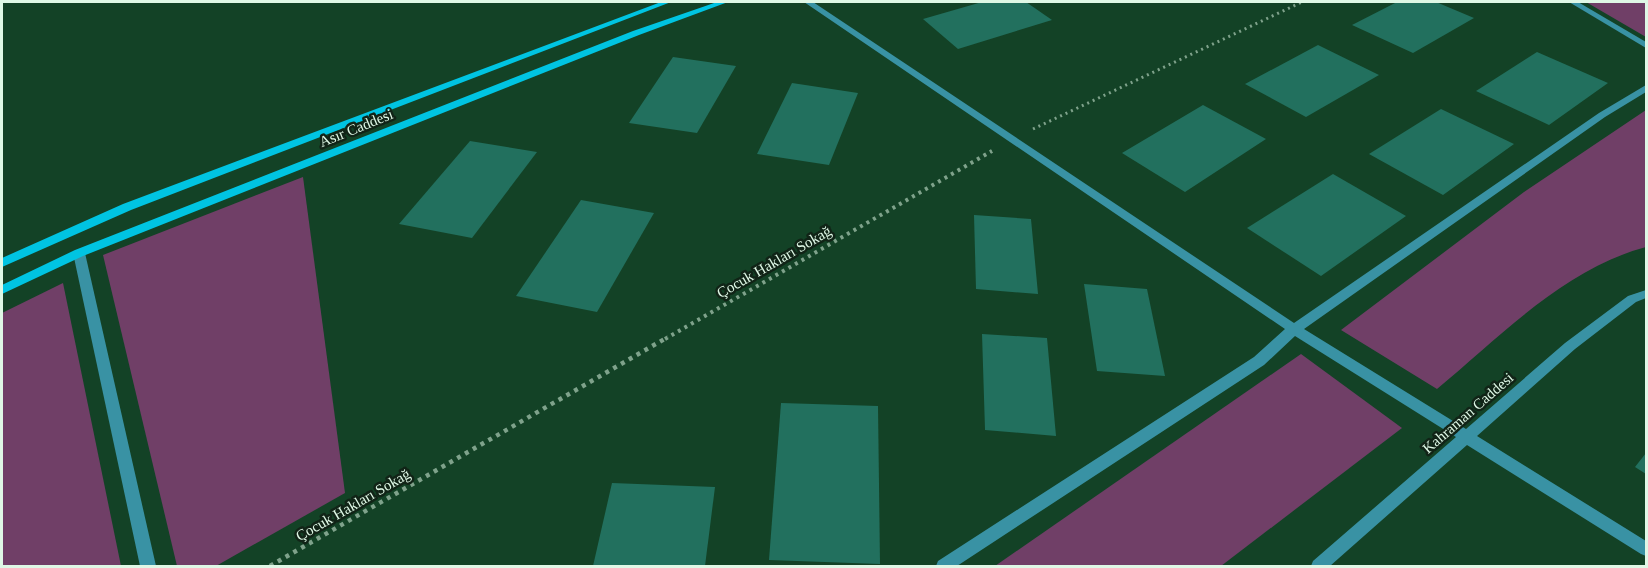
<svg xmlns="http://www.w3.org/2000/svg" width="1648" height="568" viewBox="0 0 1648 568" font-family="Georgia,serif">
<rect width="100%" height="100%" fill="#134226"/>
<!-- green -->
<g fill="#703f67">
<polygon points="1586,2 1646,2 1646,37"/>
<path d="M1646,110V247C1564,269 1501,336 1437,389L1341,330L1524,192Z"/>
<polygon points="303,177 345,493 216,566 177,566 103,255"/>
<polygon points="63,283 121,566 2,566 2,313"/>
<polygon points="1301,354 1402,428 1221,566 995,566"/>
</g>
<!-- building -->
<g fill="#22705e">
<polygon points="982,2 1026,2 1052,20 958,49 923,19"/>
<polygon points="1397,2 1436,2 1474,18 1413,53 1352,25"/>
<polygon points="1318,45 1379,75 1306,117 1245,84"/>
<polygon points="1537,52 1608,83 1549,125 1476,91"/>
<polygon points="673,57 736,66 697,133 629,123"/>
<polygon points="792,83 858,93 829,165 757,154"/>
<polygon points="1203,105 1266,139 1185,192 1122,153"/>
<polygon points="1441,109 1514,144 1443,195 1369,154"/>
<polygon points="470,141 537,152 472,238 399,224"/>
<polygon points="1333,174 1406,216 1321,276 1247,228"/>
<polygon points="581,200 654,213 597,312 516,296"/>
<polygon points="974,215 1031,219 1038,294 976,289"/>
<polygon points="1084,284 1147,289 1165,376 1097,371"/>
<polygon points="982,334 1047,338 1056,436 985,430"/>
<polygon points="781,403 878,406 880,564 769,560"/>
<polygon points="1646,453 1646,474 1635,467"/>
<polygon points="612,483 715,487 705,566 593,566"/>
</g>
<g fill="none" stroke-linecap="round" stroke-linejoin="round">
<!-- path-far2 -->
<g stroke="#7fa28b" stroke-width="3" stroke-dasharray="2 4" stroke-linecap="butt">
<polyline points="1033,129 1302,2"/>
<polyline points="990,152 992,151"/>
</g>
<!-- path-far1 -->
<polyline stroke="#7fa28b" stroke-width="4" stroke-dasharray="3 4.5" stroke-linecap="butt" points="665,339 992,151"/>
<!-- path -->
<polyline stroke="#7fa28b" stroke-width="4.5" stroke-dasharray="4 5" stroke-linecap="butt" points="270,566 668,337"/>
<!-- street -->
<g fill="#3992a4" fill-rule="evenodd">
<polygon points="804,2 813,2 1294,323 1599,113 1646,85 1646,92 1605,117 1304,329 1466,429 1565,343 1628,296 1646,290 1646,298 1636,302 1575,349 1477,436 1646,541 1646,556 1641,554 1467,445 1330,566 1311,566 1313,561 1456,437 1295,336 1264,365 957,566 936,566 938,561 1254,357 1285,329"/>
<polygon points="1569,2 1578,2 1646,42 1646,48"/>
<polygon points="79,249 85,253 156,566 140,566 73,253"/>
</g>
<!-- secondary -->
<g fill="#00c4e2" fill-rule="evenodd">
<polygon points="661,2 671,2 131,210 2,267 2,258 123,204"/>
<polygon points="717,2 728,2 639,35 83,256 2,294 2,285 75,250 633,31"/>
</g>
</g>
<g text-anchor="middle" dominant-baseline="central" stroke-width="5" stroke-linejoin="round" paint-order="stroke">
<!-- street labels -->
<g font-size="15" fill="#dff8e6" stroke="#112417">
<text transform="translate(356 128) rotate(-22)">Asır Caddesi</text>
<text transform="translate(774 262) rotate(-30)">Çocuk Hakları Sokağ</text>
<text transform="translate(1468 413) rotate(-41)">Kahraman Caddesi</text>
<text transform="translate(353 505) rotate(-30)">Çocuk Hakları Sokağ</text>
</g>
</g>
<!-- border -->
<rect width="1648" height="568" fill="none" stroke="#dff8e6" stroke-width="6"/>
</svg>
